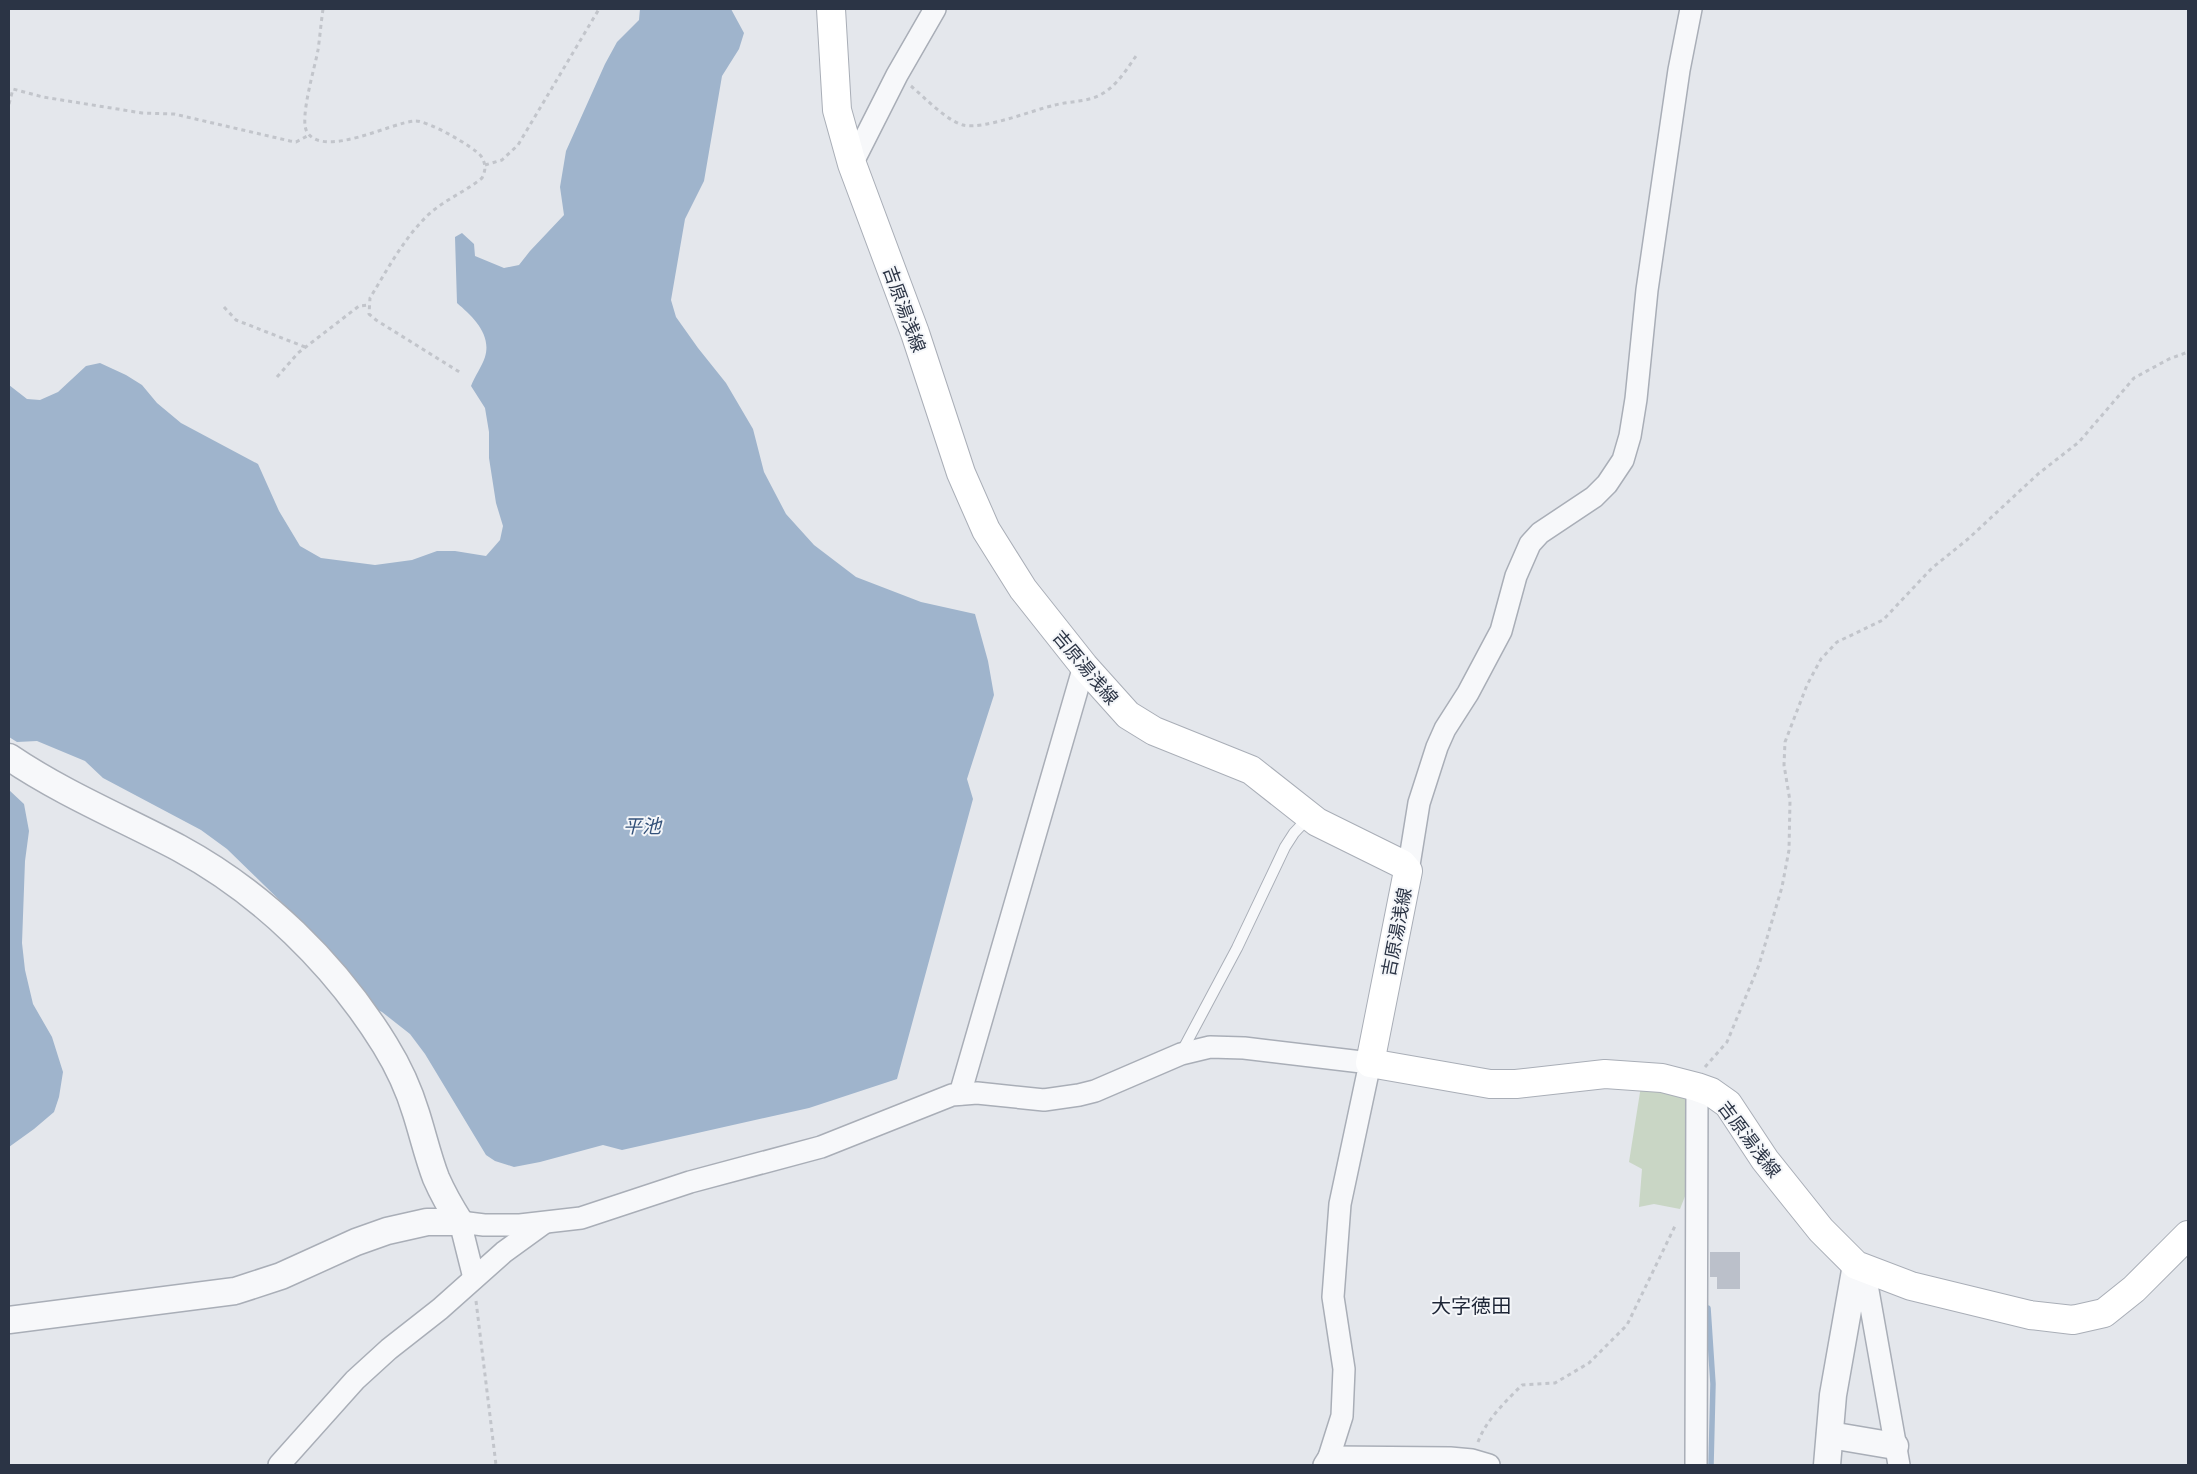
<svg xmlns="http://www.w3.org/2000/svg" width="2197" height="1474" viewBox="0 0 2197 1474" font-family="'Open Sans','Noto Sans JP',sans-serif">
<rect width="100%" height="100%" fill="#e4e7ec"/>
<!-- green -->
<polygon fill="#c9d6c5" points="1641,1086 1691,1097 1693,1176 1680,1209 1654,1204 1639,1207 1642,1169 1629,1162"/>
<!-- water -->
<g fill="#9fb4cc">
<path d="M640,9H731L744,33L739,49L722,76L704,181L685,219L671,300L676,317L698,348L726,383L753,429L764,472L786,514L814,545L856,577L921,602L975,614L988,661L994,695L967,779L973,799L897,1079L809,1108L622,1150L603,1145L540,1162L514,1167L495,1161L486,1155L425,1054L410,1034L382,1012L361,1002L306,926L227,849L201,830L103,778L85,761L37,741L17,742L9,737V385L27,399L40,400L58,392L86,366L100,363L126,375L142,385L157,403L181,423L258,464L279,511L300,546L321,558L375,565L412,560L437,551H455L486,556L500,540L503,526L496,503L489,458V432L485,408L471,386C475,376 482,366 485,357C492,334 472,316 457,303L455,237L462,233L474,244L475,256L504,268L519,265L530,251L564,215L560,187L566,151L605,64L617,42L639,20Z"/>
<polygon points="9,790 24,804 29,831 25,861 22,943 25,970 33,1004 52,1037 63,1072 59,1097 54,1112 34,1129 9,1147"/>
</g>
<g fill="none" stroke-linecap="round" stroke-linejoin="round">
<!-- stream -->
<polyline stroke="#9fb4cc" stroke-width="5.5" points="1708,1308 1713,1384 1711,1465"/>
</g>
<!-- building -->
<polygon fill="#bbc0ca" points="1710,1252 1740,1252 1740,1289 1717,1289 1717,1277 1710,1277"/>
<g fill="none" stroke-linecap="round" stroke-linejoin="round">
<defs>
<polyline id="service" points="1181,1053 1237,948 1285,847 1294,833 1308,818"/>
<g id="minor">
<polyline points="852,164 897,75 935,9"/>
<polyline points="1408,871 1419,803 1437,747 1445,729 1468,693 1501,631 1516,576 1530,544 1540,533 1594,497 1607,484 1623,460 1630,436 1636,399 1647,290 1679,70 1691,9"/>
<polyline points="960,1094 1084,666"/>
<polyline points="1864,1268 1899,1465"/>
<polyline points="474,1278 460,1222 484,1225 520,1225 581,1218 690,1182 821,1147 952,1095 977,1093 1044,1100 1079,1095 1095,1091 1181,1054 1210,1047 1244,1048 1370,1063 1340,1204 1333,1297 1344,1369 1342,1416 1329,1457 1324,1465"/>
<polyline points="1329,1457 1450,1458 1472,1460 1489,1465"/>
<polyline points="279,1465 355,1380 389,1349 440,1309 504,1252 544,1223"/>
<polyline points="1696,1465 1697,1087"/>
</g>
<g id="tertiary">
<path d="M9,757C62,793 122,818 179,848C262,893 335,964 385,1045C398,1066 409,1090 416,1113C423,1135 428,1157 436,1178C443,1194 451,1208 460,1222"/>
<polyline points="9,1320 235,1291 281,1276 356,1242 387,1231 427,1222 460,1222"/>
<polyline points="1830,1435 1895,1446"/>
<polyline points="1827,1465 1833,1395 1856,1265"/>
</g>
<polyline id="secondary" points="831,9 837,110 852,164 915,333 961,473 986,530 1023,589 1084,666 1128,715 1154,731 1251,770 1317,822 1402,864 1408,871 1370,1063 1490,1084 1516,1084 1605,1074 1662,1078 1697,1087 1711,1092 1728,1104 1765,1160 1821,1230 1856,1265 1911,1286 2030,1315 2073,1320 2104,1313 2134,1289 2188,1235"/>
</defs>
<!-- service casing -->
<use href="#service" stroke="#a9aeb7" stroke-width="12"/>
<!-- minor casing -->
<use href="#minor" stroke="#a9aeb7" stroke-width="24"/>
<!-- tertiary casing -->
<use href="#tertiary" stroke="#a9aeb7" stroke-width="29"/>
<!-- secondary casing -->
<use href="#secondary" stroke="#a9aeb7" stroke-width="30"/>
<!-- path -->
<g stroke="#c2c5cb" stroke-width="3" stroke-dasharray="4 4" stroke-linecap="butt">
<path d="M323,9C321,23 320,36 318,50C315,67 299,119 307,132C324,159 392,122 415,121C427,120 474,147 481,156C486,164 486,170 482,178C465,192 444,200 428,215C404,238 387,270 370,298L369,314L376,320L461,373"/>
<path d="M911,86C924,97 947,121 963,125C984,130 1033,110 1055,105C1070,101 1087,102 1100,95C1116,87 1126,70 1136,56"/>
<polyline points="9,104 13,89 43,97 142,113 174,114 290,141 296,142 309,135"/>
<polyline points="485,165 502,160 518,145 599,9"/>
<polyline points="224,307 236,320 305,347"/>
<polyline points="277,377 298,353 359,306 368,305"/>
<polyline points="1705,1067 1727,1042 1759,965 1782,887 1789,850 1790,801 1784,765 1785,742 1807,685 1821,659 1837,642 1883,620 1932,568 1968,539 2038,474 2079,442 2134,378 2169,359 2188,352"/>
<polyline points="476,1301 496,1465"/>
<path d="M1478,1442C1486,1420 1506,1401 1522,1385L1555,1383L1589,1363L1627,1325L1676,1224"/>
</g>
<!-- service -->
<use href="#service" stroke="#f7f8fa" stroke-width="10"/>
<!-- minor -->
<use href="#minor" stroke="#f7f8fa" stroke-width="21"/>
<!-- tertiary -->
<use href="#tertiary" stroke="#f7f8fa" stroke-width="26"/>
<!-- secondary -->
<use href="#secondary" stroke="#fff" stroke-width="28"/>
</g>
<g text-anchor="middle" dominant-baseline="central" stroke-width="4" stroke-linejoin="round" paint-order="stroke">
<!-- street labels -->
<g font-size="18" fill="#2b3445" stroke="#f4f6f9">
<text transform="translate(905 309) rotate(70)">吉原湯浅線</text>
<text transform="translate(1086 667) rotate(50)">吉原湯浅線</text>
<text transform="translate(1396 932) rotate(-79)">吉原湯浅線</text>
<text transform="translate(1750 1139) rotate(53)">吉原湯浅線</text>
</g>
<!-- water labels -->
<g font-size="19" font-style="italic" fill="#34527a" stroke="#f4f6f9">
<text x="642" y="826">平池</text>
</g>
<!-- quarter labels -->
<g font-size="20" fill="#1d2536" stroke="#f4f6f9">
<text x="1471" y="1305">大字徳田</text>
</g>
</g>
<!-- border -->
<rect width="2197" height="1474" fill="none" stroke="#2b3445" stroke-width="20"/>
</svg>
